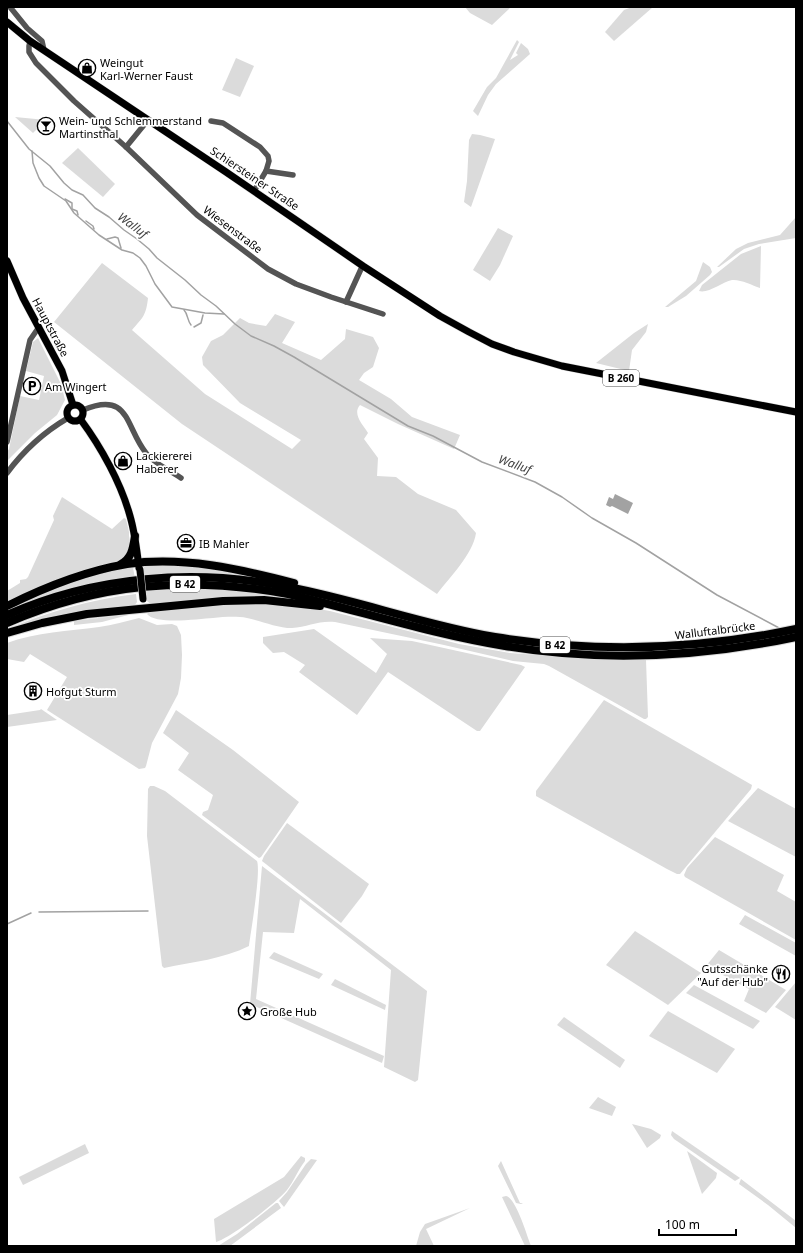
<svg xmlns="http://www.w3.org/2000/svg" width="803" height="1253" viewBox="0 0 803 1253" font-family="'Noto Sans',sans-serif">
<rect width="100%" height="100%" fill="#fff"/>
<!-- green -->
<g fill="#dbdbdb">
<polygon points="465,7 511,7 492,25 470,13"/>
<polygon points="632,7 653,7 614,41 605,32 624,10"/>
<polygon points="517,40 519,42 510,60 518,55 516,53 521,43 528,49 530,54 496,84 488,95 478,116 473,111 487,87 496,78"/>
<polygon points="236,58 254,66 240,97 222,90"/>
<polygon points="15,117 46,120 33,133"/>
<polygon points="472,134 480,135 495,139 471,207 464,202 467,181 469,140"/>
<polygon points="78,148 115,184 103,197 62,163"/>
<polygon points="796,217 796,238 759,244 744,249 719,267 717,267 736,249 748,243 780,235"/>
<polygon points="498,228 513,236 500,265 490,281 473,270"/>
<path d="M761,246L760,288C752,285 740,279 732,280C722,282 708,294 699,291L702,285L741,254Z"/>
<polygon points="703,262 710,267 712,272 710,275 686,296 668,307 665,307 696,281"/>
<path d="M102,263L148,298C146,316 143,317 132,330L205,394L292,449L301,440L240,403L203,365L202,357L211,341L223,335L240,318L249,323L266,326L275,314L295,322L282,343L321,360L345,339L346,329L373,337L379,348L373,367L364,373L359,380L391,399L412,417L460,435L454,449L398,424L360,405C352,414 363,425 368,433L364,439L378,458L377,476L396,477L418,494L456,510L476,533C473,554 450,577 437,594L182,424L54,322Z"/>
<polygon points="648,324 646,332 632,350 629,371 596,363 634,333"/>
<polygon points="38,338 61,384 65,400 57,415 35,433 7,461 7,452 9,449 20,396 39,400 44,376 26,371 33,342"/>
<polygon points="62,497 112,529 124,518 126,519 129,532 129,549 122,562 7,604 7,591 20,583 20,580 26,579 28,577 54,520 53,516"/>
<polygon points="146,565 164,565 206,568 279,582 144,577 143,568"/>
<polygon points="132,567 133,568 135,578 7,611 7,609 61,585 97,573"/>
<polygon points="201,588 252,592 302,601 152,605 147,601 145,591"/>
<path d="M136,594L137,602L134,606L7,629C48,612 92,599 136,594Z"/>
<path d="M270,603L313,608L330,611L459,644L510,653L578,658L646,660L648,717L646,719H644L549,666L544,664L513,661L444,645L335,622C320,620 307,627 292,628C277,628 262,621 247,618C236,616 224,617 213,618C198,619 156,625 147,614L150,611L222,604Z"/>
<polygon points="132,614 102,622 74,625 74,621"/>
<path d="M139,618L157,625L172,624L177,626L181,635L182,655L181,678L178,694L152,743L146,766L145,768L139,769L47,710L67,677L30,654L24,662L7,659V643C37,632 68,631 99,627C113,625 126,621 139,618Z"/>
<polygon points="314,629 376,673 387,654 370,638 412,641 521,665 525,667 480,731 477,731 388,672 357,715 299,672 305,665 284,652 273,653 263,643 263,637"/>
<polygon points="604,700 752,785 751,789 680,874 677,874 667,869 536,796 536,791"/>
<polygon points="41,709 57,720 7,727 7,715 40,710"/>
<polygon points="176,710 233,750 299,802 261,857 259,858 202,815 203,812 208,810 213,795 178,770 189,753 163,733"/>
<path d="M150,786H154L165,791L257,861C261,872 251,931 249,946C223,959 193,962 164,968L162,966L147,836L148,789Z"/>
<polygon points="758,788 796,809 796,857 728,821"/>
<polygon points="287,823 369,884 362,896 341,923 262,861 264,856"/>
<polygon points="715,837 784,875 777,891 796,902 796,940 685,877 684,875 687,868"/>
<polygon points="262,866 427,991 418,1080 415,1082 384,1067 391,970 300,899 294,933 263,932 256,999 384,1056 382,1063 250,1004"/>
<polygon points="745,915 796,943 796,956 739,924"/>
<polygon points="635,931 701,973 668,1005 606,965"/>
<polygon points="719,950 786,990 766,1013 744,1001 749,989 706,966"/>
<polygon points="274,952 323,974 319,979 269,958"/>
<polygon points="335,979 386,1005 385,1010 331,985"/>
<polygon points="796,982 796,1020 775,1007"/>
<polygon points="694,985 760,1021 753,1029 686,993"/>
<polygon points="668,1011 735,1049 717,1073 649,1036"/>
<polygon points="564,1017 625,1060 620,1068 557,1025"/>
<polygon points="598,1097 616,1107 612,1116 589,1108"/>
<polygon points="632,1124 651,1129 661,1135 660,1138 647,1148"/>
<polygon points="672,1131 740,1178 735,1181 674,1139 671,1135"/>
<polygon points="85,1144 89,1153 23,1185 19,1177"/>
<polygon points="687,1151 717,1173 716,1178 702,1194"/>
<path d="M301,1156L305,1158V1161C298,1170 294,1181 287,1190C277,1202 231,1238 216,1242L214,1219L284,1177Z"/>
<polygon points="311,1159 317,1160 284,1207 279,1201 287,1192 306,1164"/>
<polygon points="501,1161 520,1203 523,1203 521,1204 516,1203 498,1166"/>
<polygon points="741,1179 796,1221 796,1228 768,1205 739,1184"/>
<path d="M506,1196C516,1198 527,1236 531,1246H525L502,1197Z"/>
<polygon points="276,1203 278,1203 281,1208 230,1246 218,1246 237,1234"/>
<polygon points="470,1208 426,1229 434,1246 416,1246 420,1232 425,1224"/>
</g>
<!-- water -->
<polygon fill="#a2a2a2" points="615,494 633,503 628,514 612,506 610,507 606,505 609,497 613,499"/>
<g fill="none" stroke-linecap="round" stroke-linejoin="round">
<!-- stream -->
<g stroke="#a2a2a2" stroke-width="1.5">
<polyline points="7,121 29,149 50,166 64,183 72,190 83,195 95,208 109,217 124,230 137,239 149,249 157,258 185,280 201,295 216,306 235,324 251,336 274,346 294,357 408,426 433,436 482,462 535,482 562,497 592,518 636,543 717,595 781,629"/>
<polyline points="32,151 33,163 39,178 44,186 66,201 74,213 99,235 122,250 133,253 140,258 146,266 155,284 172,307 205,313 224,314"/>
<polyline points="65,199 72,203 72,209 77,211 78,215"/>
<polyline points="86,221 93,226 94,229"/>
<polyline points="107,239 115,237 118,238 121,248"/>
<path d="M184,310C188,314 187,320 191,325"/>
<polyline points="194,327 201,323 203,315"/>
<polyline points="39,912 148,911"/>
<polyline points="7,924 31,913"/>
</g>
<defs>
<g id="major">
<polyline points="7,22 30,41 226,172 363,266 440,316 469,332 492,344 514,352 562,366 796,412"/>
<polyline points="7,261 23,298 62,371 73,405"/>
<circle cx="75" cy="413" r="8"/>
<path d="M81,420C101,447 121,483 130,516C135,533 137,551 139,568"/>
</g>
<g id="highway">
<path d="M121,564C132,558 133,548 135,536"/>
<path d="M7,606C45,587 85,571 127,564C183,556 240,569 294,583"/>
<path d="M7,615C95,576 194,568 288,587C357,600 425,625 495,637C596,653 697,650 796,629"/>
<path d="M7,623C99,583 189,576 288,594C360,611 432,634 505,646C601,662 701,657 796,637"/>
<polyline points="7,633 42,623 87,614 223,601 264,600 320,606"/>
</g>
</defs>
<!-- major casing -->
<use href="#major" stroke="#dbdbdb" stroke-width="8"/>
<!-- highway casing -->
<use href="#highway" stroke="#dbdbdb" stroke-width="10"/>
<!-- minor -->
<g stroke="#545454" stroke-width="5.5">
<polyline points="10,7 27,28 42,41 44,50"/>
<polyline points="30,41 29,46 29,52 36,63 74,101 126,147 197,215 268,269 296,284 331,297 383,314"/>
<polyline points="211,121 223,123 260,147 268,156 269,161 266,171 254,191"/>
<polyline points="126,147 148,120"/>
<polyline points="266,171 293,175"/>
<polyline points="346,302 361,269"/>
<path d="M83,410C130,390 125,427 146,453C154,464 170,470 181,478"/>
<polyline points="7,442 30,340 39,327"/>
<path d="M7,473C24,450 44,432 68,418"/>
</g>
<!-- major -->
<use href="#major" stroke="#000" stroke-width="7"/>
<!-- highway -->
<use href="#highway" stroke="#000" stroke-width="8"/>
<defs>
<polyline id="major-bridge" points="140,570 143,599"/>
</defs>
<!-- major-bridge casing -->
<use href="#major-bridge" stroke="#dbdbdb" stroke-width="8" stroke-linecap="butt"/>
<!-- major-bridge -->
<use href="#major-bridge" stroke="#000" stroke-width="7"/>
</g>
<!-- icons -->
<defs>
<symbol id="shop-ring" viewBox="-11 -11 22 22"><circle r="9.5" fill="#fff" stroke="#000" stroke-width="1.5"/><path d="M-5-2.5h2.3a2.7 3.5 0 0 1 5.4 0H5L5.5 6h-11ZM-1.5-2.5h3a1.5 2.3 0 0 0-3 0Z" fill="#000"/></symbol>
<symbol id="bar-ring" viewBox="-11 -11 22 22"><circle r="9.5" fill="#fff" stroke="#000" stroke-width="1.5"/><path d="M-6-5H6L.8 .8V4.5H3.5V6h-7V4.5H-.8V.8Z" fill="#000"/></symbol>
<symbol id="parking-ring" viewBox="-11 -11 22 22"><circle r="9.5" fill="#fff" stroke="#000" stroke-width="1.5"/><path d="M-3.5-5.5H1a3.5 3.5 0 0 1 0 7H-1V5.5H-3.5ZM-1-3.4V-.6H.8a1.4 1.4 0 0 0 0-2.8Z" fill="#000"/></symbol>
<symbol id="office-ring" viewBox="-11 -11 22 22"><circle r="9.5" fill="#fff" stroke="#000" stroke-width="1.5"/><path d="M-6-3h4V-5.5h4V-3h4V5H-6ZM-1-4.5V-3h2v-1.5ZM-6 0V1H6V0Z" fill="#000"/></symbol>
<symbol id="building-ring" viewBox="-11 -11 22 22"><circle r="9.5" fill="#fff" stroke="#000" stroke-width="1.5"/><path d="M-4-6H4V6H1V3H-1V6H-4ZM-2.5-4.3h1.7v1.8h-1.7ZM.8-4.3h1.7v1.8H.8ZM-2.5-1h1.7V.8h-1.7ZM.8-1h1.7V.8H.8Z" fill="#000"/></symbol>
<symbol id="restaurant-ring" viewBox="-11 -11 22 22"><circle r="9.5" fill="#fff" stroke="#000" stroke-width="1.5"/><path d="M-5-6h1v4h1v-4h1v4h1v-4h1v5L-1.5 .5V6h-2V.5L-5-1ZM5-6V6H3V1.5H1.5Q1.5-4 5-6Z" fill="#000"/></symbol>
<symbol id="sight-ring" viewBox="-11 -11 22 22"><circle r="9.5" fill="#fff" stroke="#000" stroke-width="1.5"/><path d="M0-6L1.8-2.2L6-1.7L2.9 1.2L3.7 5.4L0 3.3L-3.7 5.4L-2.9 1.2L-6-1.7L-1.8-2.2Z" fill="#000"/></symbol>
</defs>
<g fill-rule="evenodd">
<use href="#shop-ring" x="77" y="58" width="20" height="20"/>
<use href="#bar-ring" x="36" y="116" width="20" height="20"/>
<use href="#parking-ring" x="22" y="376" width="20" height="20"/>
<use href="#shop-ring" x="113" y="451" width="20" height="20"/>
<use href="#office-ring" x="176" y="533" width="20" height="20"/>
<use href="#building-ring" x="23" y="681" width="20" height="20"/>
<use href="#restaurant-ring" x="771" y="964" width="20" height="20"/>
<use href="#sight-ring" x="237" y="1001" width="20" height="20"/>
</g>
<g text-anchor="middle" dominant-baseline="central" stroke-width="3.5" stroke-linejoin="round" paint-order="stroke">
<!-- shield labels -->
<g fill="#fff" stroke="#4c4c4c" stroke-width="1">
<rect x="603" y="370" width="36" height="16" rx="3"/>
<rect x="170" y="576" width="30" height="16" rx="3"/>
<rect x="540" y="637" width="30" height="16" rx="3"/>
</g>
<g font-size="10" font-weight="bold" fill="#000">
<text x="621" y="378">B 260</text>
<text x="185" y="584">B 42</text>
<text x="555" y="645">B 42</text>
</g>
<!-- poi labels -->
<g font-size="11" fill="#000" stroke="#fff" text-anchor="start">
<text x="100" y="62">Weingut<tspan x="100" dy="13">Karl-Werner Faust</tspan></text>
<text x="59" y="120">Wein- und Schlemmerstand<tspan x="59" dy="13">Martinsthal</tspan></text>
<text x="45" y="386">Am Wingert</text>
<text x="136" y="455">Lackiererei<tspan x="136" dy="13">Haberer</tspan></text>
<text x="199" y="543">IB Mahler</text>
<text x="46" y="691">Hofgut Sturm</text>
<text x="768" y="968" text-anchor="end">Gutsschänke<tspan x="768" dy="13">"Auf der Hub"</tspan></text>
<text x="260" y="1011">Große Hub</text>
</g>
<!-- street labels -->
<g font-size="11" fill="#000" stroke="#fff">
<text transform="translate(255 178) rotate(34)">Schiersteiner Straße</text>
<text transform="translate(233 229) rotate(37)">Wiesenstraße</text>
<text transform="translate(51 327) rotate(62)">Hauptstraße</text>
<text transform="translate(715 630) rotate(-7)">Walluftalbrücke</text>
</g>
<!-- water labels -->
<g font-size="12" font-style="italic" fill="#434343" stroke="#fff">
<text transform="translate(133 225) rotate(37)">Walluf</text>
<text transform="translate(515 464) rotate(20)">Walluf</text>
</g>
</g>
<!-- border -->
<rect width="803" height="1253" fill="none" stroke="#000000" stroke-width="16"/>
<!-- scale -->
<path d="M659 1229v6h77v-6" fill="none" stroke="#000000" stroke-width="2"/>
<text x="665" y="1229" font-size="12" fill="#000000" stroke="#ffffff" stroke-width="3" paint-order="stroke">100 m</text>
</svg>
